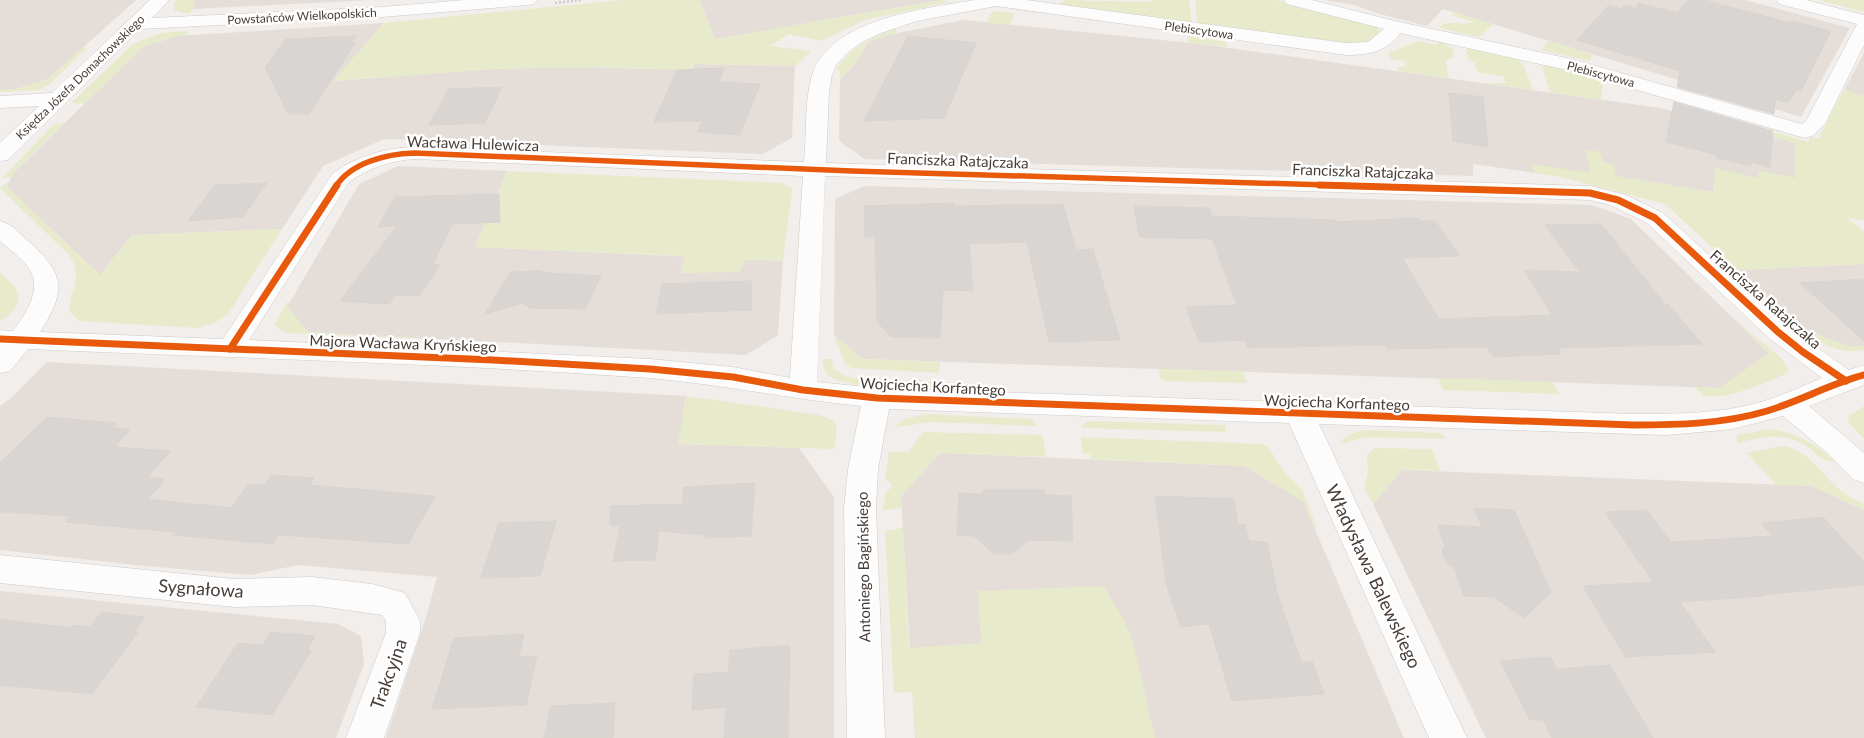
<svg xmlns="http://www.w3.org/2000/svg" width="1864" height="738" viewBox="0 0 1864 738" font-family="Lato,sans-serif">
<rect width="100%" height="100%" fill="#f1eeeb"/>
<!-- residential -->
<g fill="#e5ded8">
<polygon points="0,0 136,0 48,79 16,89 0,90"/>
<polygon points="194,0 370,0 194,9"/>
<polygon points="699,0 941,0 715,39"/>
<polygon points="1324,0 1745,0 1850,28 1801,117 1443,9 1427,26 1376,13 1355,5"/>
<polygon points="964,20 1201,44 1661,108 1795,143 1796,193 1714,182 1714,192 1594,181 1473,164 1473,176 865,159 839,141 840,79 854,65 869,41 897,33"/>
<polygon points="384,23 334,81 492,69 574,67 692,70 694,64 795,66 792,138 762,154 384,139 323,166 282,229 132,235 100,275 7,187 13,173 143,47 177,36"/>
<polygon points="1864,53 1864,96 1844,90"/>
<polygon points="398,166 507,171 476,247 783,261 778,335 746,355 307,332 287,307 359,184"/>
<polygon points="864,186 1592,205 1631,219 1769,353 1720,388 863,359 834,335 835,199"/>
<polygon points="1864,264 1864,346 1851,347 1800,328 1737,270"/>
<polygon points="47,362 686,396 679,444 799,448 834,497 834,738 386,738 427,614 437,577 298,565 251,575 145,566 0,550 0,406 10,399"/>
<polygon points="940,453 1244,466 1303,501 1404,738 915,738 901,496"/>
<polygon points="1402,470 1812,486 1864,510 1864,738 1486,738 1373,504"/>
<polygon points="0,591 338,624 361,636 364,664 336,738 0,738"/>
</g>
<!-- green -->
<g fill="#e8ebcb">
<polygon points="177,0 194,0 194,9 189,14 174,10 174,3"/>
<polygon points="623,0 699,0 715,39 941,0 948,2 865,20 821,41 789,34 770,46 811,51 795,66 694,64 689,70 595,67 492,69 333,81 384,23"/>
<polygon points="1065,0 1150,2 1151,0 1189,0 1192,25 1064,8 1060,4"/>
<polygon points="1195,0 1276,0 1375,26 1381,33 1370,43 1357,44 1204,26 1197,21"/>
<polygon points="1864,0 1864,12 1821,1 1822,0"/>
<polygon points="993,11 1015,13 1010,25 986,22"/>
<path d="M1455,13L1493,24L1479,37L1440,28L1443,24C1454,21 1467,26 1474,22L1451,15Z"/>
<path d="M895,29L897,33L869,41L854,65L840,79V71L836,70C850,48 871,37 895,29Z"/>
<polygon points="180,31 188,32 187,35 177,36 143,47 84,104 71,103 133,44 161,33"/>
<polygon points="1188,36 1226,42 1227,47 1187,42"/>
<polygon points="1418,41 1437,45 1438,41 1453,49 1454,57 1446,60 1448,78 1397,71 1397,67 1405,67 1405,61 1391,59 1388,53"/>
<polygon points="1548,41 1594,55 1589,61 1541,50"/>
<polygon points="82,48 87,48 50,84 38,90 0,92 0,90 16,89 48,79"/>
<polygon points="1469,48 1514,57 1523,64 1533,90 1481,83 1506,83 1503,76 1481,73 1476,69 1475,63 1469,59 1466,52"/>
<polygon points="1546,64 1603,79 1601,100 1550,92 1542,66"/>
<polygon points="1844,90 1864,96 1864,220 1847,218 1864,232 1864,264 1737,270 1665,204 1560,177 1534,173 1532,164 1591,173 1586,150 1600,152 1603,162 1614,165 1616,176 1713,192 1716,168 1757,178 1760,171 1796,178 1795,143 1770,136 1773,132 1808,142 1810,137 1820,139 1820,135"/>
<polygon points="64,123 13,172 12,177 2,178 54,124"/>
<polygon points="507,171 781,183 791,188 792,191 783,261 746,259 740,272 680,273 685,256 475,247"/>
<path d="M9,182L7,187L100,275L132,235L282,229L228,314L216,322L198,328L80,321L74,317L69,309C71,287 84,277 69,255L2,190L0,187Z"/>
<path d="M0,272C5,277 14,284 17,291C23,303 10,316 0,321Z"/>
<polygon points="287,302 290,302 287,307 308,332 497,342 288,333 282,331 275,324"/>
<path d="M1735,319L1781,358L1789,370L1785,374C1763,384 1727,400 1703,396L1695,387L1720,388L1769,353Z"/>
<path d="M1800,328L1851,347L1864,346V350C1838,355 1820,343 1800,328Z"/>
<polygon points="834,335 863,359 940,362 939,373 852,368 845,364"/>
<path d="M823,359H832L833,368L845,376L853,378L964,383L958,389C931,388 844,391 827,374C823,370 823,364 823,359Z"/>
<polygon points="1159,369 1243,371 1247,383 1165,381 1160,377"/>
<polygon points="1438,378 1552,382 1559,394 1443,390"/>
<polygon points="686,396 820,415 833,421 837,427 834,449 678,444"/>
<polygon points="1864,406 1864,439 1849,423 1848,416"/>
<polygon points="926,414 1031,419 1038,426 928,422 894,428 904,419"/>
<polygon points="1087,421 1226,425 1225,432 1081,428"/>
<path d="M1768,429C1796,431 1815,444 1836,462C1818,461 1817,452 1803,444C1781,431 1760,438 1738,443L1737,435Z"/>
<path d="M1369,430L1440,433L1447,439L1366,437L1340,444C1348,433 1357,431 1369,430Z"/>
<polygon points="923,432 1042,435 1046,457 940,453 901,496 901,508 883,510 886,492 892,487 891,483 885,480 889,452 909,452"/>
<polygon points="1081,437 1261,444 1268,447 1285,473 1302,490 1317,528 1315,528 1303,501 1244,466 1091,459 1090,454 1082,454"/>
<path d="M1783,446C1808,449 1822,475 1840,490C1847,496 1856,500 1864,504V510L1812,486L1776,485L1747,453Z"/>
<polygon points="1374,448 1432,449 1440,471 1402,470 1373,504 1364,488 1368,471 1367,455"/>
<polygon points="903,528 909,648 981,643 978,591 1104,586 1131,634 1155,738 916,738 912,692 894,693 885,531"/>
</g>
<!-- building -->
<g fill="#d9d5d2" stroke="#d9d4d0">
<polygon points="1688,0 1704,0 1791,23 1792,21 1831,31 1801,91 1796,90 1788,103 1775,99 1774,114 1677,87 1680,71 1577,40 1609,5 1621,9 1625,5 1635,8 1639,3 1677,13"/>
<polygon points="356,36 351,43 355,43 309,114 288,114 265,67 286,39"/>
<polygon points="908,36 976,43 944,118 864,121"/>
<polygon points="724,68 719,82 760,84 740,135 697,132 703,121 654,122 677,70"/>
<polygon points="502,87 485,123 429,125 449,89"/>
<polygon points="1449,93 1483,97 1488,147 1453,141"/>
<polygon points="1674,102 1773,131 1770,167 1752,162 1751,166 1717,158 1717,155 1666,142"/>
<polygon points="267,183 243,217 188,221 215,185"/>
<polygon points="499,194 500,222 452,224 433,265 440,265 419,296 396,295 389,304 340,301 397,226 378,227 395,197"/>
<polygon points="954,203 955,206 1063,204 1076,250 1093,249 1120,340 1049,342 1027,242 969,244 973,291 943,290 940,338 891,337 877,321 875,237 865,237 864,206"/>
<polygon points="1134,206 1209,208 1211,216 1335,220 1336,222 1417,218 1421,221 1435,221 1460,256 1402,258 1439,319 1552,315 1524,270 1580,272 1545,225 1601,224 1665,304 1668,304 1702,344 1557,348 1561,354 1494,357 1487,347 1388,349 1385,345 1327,346 1248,348 1245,340 1199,342 1186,307 1237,305 1212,239 1139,237"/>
<polygon points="534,270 548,273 601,276 585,309 530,308 523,303 485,314 511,271 527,272"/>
<polygon points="1864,279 1864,341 1800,283"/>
<polygon points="751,281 752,310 656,314 662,284"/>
<polygon points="47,417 117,423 113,428 130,429 115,447 170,451 148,477 165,479 148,499 231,508 249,484 264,485 272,475 314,478 309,485 435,496 408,544 279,535 273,544 172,535 175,532 65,522 70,516 0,512 0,463"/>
<polygon points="755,483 751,536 704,538 704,535 659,531 655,560 613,561 620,526 610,525 611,506 683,504 683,487"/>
<polygon points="983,490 1044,490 1045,495 1071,496 1073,541 1029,540 1011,554 994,554 974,536 957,535 959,493 983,494"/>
<polygon points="1155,496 1234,499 1238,524 1245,525 1249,541 1267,542 1276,587 1275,587 1291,633 1302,663 1312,661 1324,694 1232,701 1209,624 1181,627 1166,584"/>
<polygon points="1474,508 1514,510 1551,592 1524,618 1494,597 1464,596 1454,568 1446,562 1442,550 1445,546 1438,525 1482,527"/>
<polygon points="1647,510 1671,542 1773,536 1761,523 1823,517 1864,562 1864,585 1762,595 1763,596 1680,602 1715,652 1625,657 1583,586 1653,582 1605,512"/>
<polygon points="556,521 540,576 481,578 499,523"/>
<polygon points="102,612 145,617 134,631 138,632 92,694 0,685 0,619 71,628 73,625 90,627"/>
<polygon points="271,632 315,636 308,650 311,651 272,715 196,707 238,643 262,645"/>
<polygon points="524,634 519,657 537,656 526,705 432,709 454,638"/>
<polygon points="790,645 788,738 724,738 726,707 692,710 694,674 728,672 730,650"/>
<polygon points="1550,657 1557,669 1610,665 1653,738 1552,738 1543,720 1530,720 1500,661"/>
<polygon points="615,703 613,738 544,738 551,706"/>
</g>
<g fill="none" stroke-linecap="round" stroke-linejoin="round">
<defs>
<g id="minor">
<polygon points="150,0 169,0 152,18 382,7 464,0 537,0 534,4 528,5 382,17 140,29 8,160 0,161 0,143 39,106 0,108 0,96 52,93"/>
<path d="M975,0H1026L1346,43L1368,42L1384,29L1287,4L1284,0H1312L1395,21L1571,59L1802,124L1806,121L1857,24L1779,4L1776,0H1806L1864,15V45L1825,124L1812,136L1805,138L1567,70L1400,33C1387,52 1368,55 1346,55L996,6L917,21L881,33L862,42L846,54L836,65L832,75L829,92L826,163L1590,186L1626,195L1663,213L1787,326L1849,370L1864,365V385L1809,406L1864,453V483L1853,479L1825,451L1783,416L1733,429L1667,435L1319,424L1467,738H1429L1289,423L889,409L878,469L876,508L885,738H847L844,508L848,469L861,406C790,399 720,384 649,378C442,363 235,358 28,349L10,371L0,373V330L13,331C25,316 41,291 31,272C25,260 10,250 0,241V221C12,224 20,233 28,241C65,274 67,290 40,332L223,339L333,173C357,156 385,148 414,147L804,162C807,134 804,103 812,75C829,19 927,8 975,0ZM414,159L803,176L790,378L733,367L650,359L249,340L349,182C369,168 389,161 414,159ZM825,176L1590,200L1610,205L1647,223L1769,338L1822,378C1802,386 1782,396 1761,402C1719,414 1676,414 1633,414L877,388L817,382Z"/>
<polygon points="0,555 234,579 312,577 372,584 405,593 420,621 420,633 384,738 346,738 386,633 386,621 382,615 312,605 234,607 0,583"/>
</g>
</defs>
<!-- minor casing -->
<use href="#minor" stroke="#cdcac7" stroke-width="1"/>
<!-- path -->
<polyline stroke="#d1ccca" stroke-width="2.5" stroke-dasharray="2 2" stroke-linecap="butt" points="555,3 581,0"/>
<!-- minor -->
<use href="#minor" fill="#fdfcfc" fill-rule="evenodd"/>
<defs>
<path id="cycleway-far1" d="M336,186C352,162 387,154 414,153L852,171L1361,186"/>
<g id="cycleway">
<polyline points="1319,185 1590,193 1618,200 1655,218 1778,332 1803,352 1846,381"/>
<path d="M0,339L493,360L650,369L733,377L803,390L877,398L1633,425C1678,425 1723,424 1767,411C1800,401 1830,384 1864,375"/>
<polyline points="230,349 337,185"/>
</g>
</defs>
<!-- cycleway-far1 casing -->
<use href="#cycleway-far1" stroke="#fff" stroke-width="8"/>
<!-- cycleway casing -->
<use href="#cycleway" stroke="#fff" stroke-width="10"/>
<!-- cycleway-far1 -->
<use href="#cycleway-far1" stroke="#e8590c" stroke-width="5.5"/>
<!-- cycleway -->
<use href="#cycleway" stroke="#e8590c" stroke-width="7"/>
</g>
<g text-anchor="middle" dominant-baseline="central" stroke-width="5" stroke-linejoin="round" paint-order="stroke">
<!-- far-street labels -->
<g font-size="12" fill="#473c36" stroke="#fff">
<text transform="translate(302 16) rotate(-3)">Powstańców Wielkopolskich</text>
<text transform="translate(1199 30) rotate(8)">Plebiscytowa</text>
<text transform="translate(1601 74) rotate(15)">Plebiscytowa</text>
<text transform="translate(80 77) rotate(-44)">Księdza Józefa Domachowskiego</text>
</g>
<!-- street labels -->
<g font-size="15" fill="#473c36" stroke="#fff">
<text transform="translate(473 143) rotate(2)">Wacława Hulewicza</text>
<text transform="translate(958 160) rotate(2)">Franciszka Ratajczaka</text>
<text transform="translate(1363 171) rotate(2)">Franciszka Ratajczaka</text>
<text transform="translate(1766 299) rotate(41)">Franciszka Ratajczaka</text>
<text transform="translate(403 343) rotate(2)">Majora Wacława Kryńskiego</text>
<text transform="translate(933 386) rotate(3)">Wojciecha Korfantego</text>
<text transform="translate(1337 402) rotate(2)">Wojciecha Korfantego</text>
<text transform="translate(863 567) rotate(-91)">Antoniego Bagińskiego</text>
</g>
<!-- near-street labels -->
<g font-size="18" fill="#473c36" stroke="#fff">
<text transform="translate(1374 576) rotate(65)">Władysława Balewskiego</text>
<text transform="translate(201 588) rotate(4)">Sygnałowa</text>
<text transform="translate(388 674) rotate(-70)">Trakcyjna</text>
</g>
</g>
</svg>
